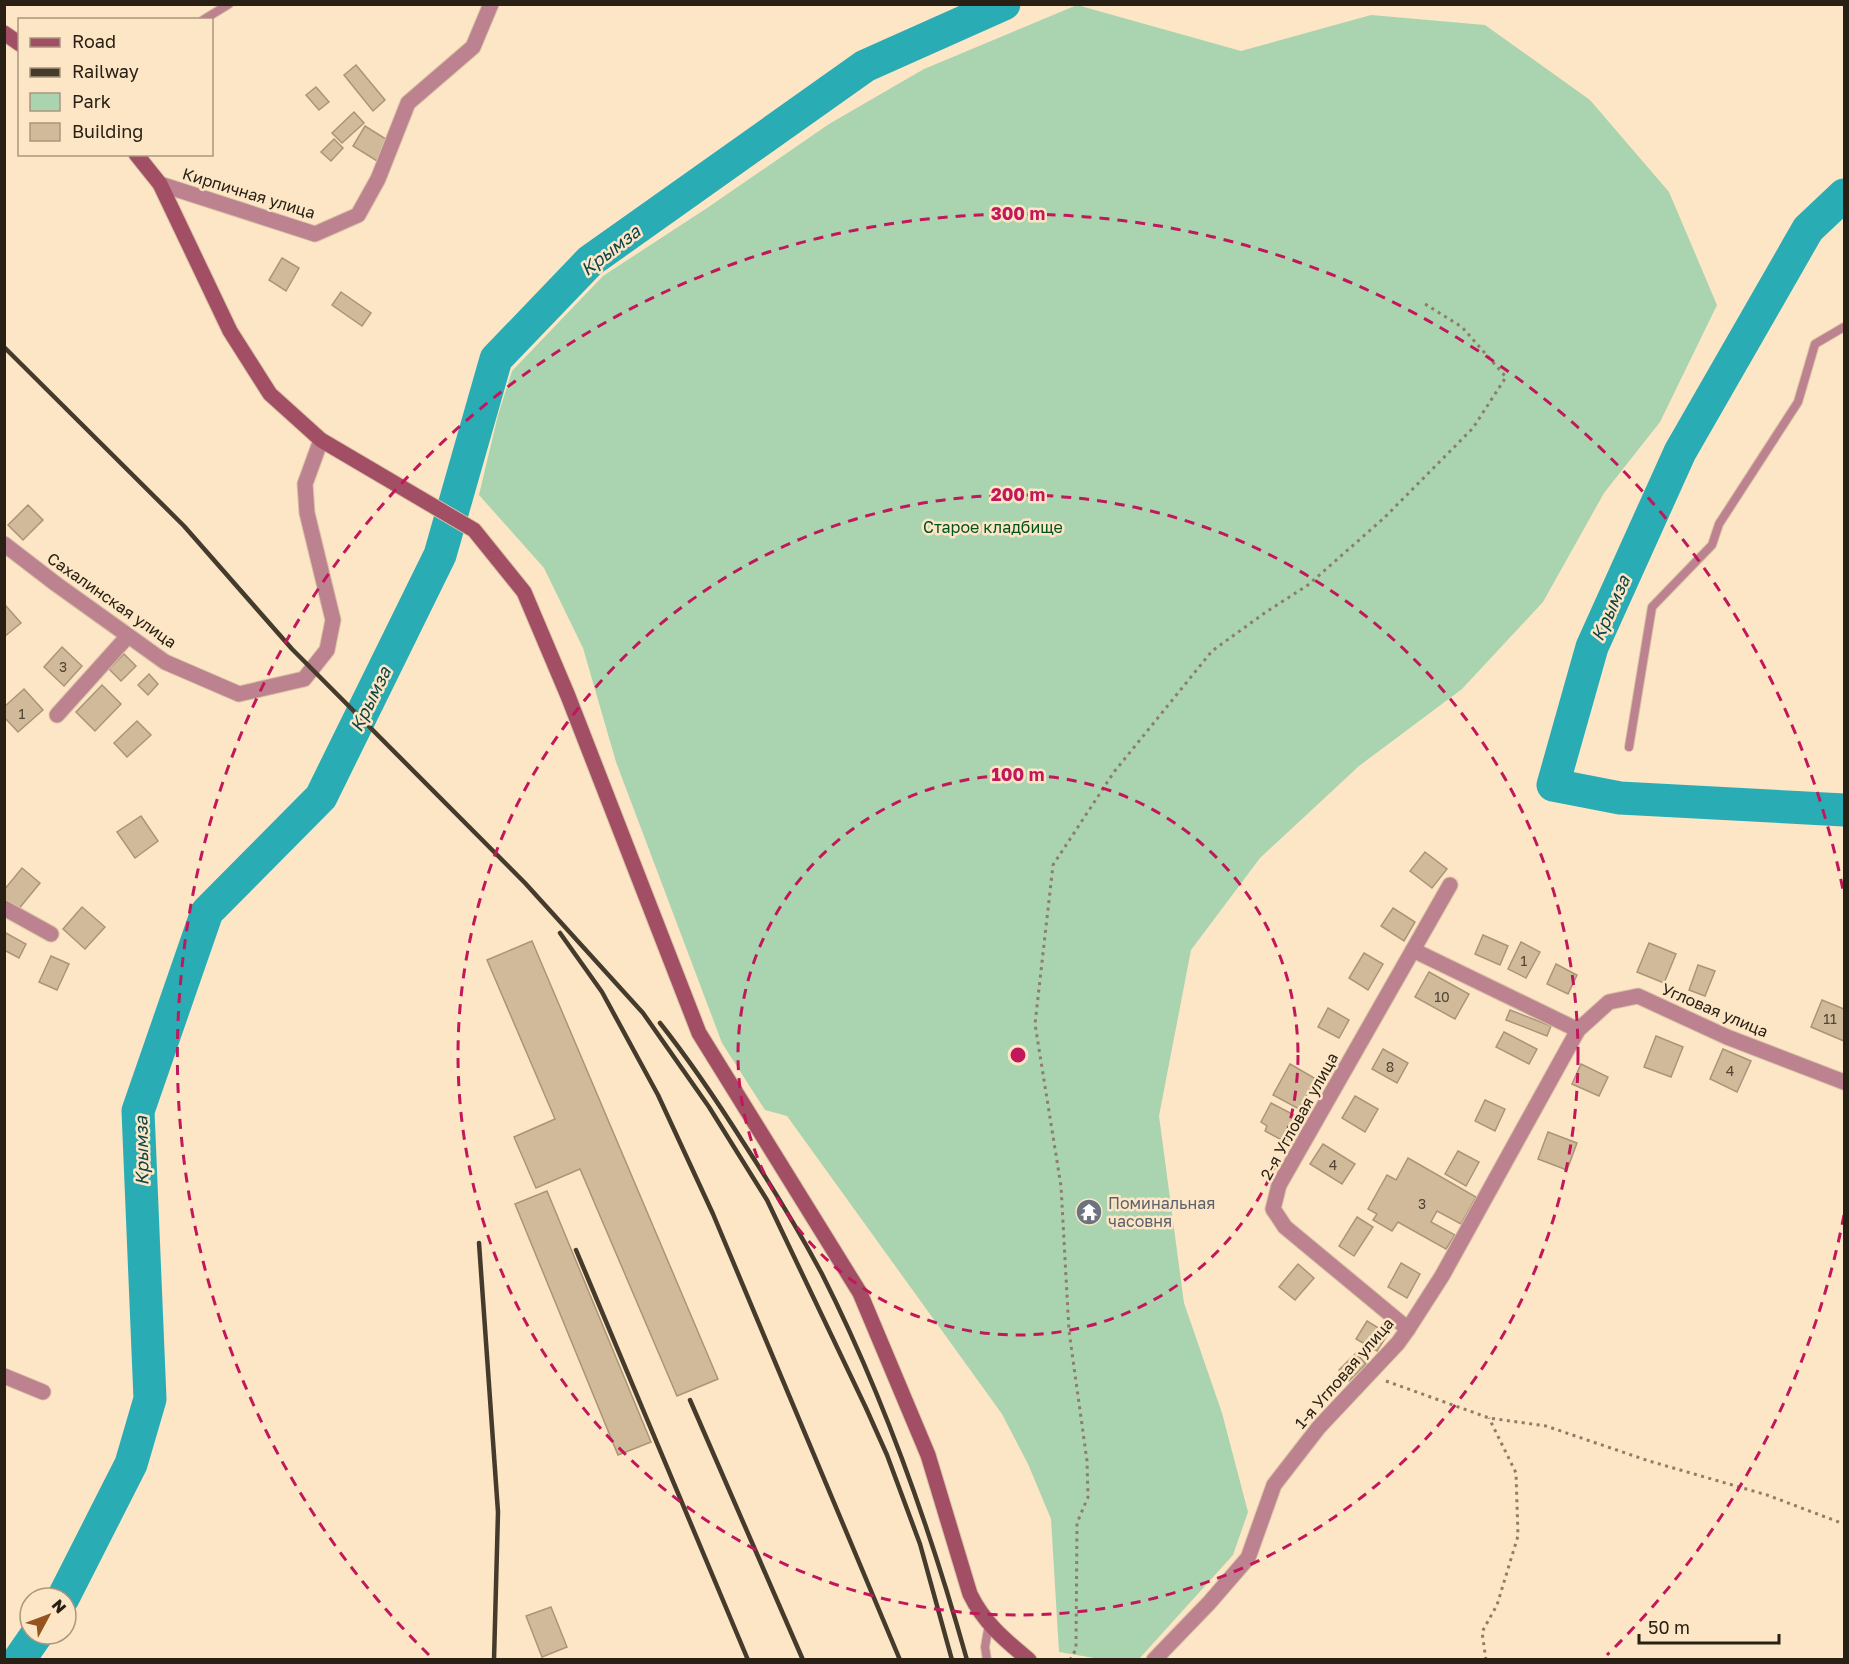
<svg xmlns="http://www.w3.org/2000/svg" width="1849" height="1664" viewBox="0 0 1849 1664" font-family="'Golos Text',sans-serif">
<rect width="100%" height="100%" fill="#fde6c5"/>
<!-- green -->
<polygon fill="#aad3b0" points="1077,5 1241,51 1371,15 1485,25 1590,100 1669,192 1717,305 1660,422 1604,493 1543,602 1462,689 1359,766 1260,858 1191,950 1159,1116 1184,1303 1222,1413 1248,1512 1233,1555 1138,1660 1100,1659 1059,1652 1051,1519 1028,1464 1002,1414 787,1116 765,1110 722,1043 616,762 583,648 544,568 479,495 498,415 512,371 603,276 707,208 829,124 924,69"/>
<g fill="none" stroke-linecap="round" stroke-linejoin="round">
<!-- river -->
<g stroke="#2aacb5" stroke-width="33">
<polyline points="1844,195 1808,229 1680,452 1592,647 1553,785 1620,798 1844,810"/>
<polyline points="63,1598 131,1464 150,1399 138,1111 207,912 321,797 440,555 496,359 590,261 865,66 1004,4"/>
<polyline points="19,1660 37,1634"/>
</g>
</g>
<!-- building -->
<g fill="#d0ba9a" stroke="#ab9577" stroke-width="1.5">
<polygon points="356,65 385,100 373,111 344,75"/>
<polygon points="316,87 329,102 319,110 306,95"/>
<polygon points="354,112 364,123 342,143 332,133"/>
<polygon points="365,126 389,141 377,161 353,146"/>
<polygon points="334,139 343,148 331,161 321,152"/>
<polygon points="282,258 299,268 286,291 269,280"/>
<polygon points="341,292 371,313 362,326 332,305"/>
<polygon points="28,505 43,520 23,540 8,525"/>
<polygon points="6,606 21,623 4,637 4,607"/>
<polygon points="62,647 82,666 64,686 44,667"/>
<polygon points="124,654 136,666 121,681 109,669"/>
<polygon points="149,674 158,684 148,695 138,685"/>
<polygon points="102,685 121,704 95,731 76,712"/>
<polygon points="24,689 43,710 18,732 4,717 4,707"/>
<polygon points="137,721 151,735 127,757 114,743"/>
<polygon points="141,816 158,841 135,858 117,832"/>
<polygon points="1425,852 1447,869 1432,888 1410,871"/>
<polygon points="22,868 40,883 17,911 4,901 4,890"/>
<polygon points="82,907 105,927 85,949 63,929"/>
<polygon points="1393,908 1415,922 1404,941 1381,926"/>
<polygon points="4,932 26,944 19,958 4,950"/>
<polygon points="1483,935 1508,946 1500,965 1475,954"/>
<polygon points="532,941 718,1379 677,1396 580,1169 536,1188 514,1137 555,1119 487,960"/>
<polygon points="1521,942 1540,952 1526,978 1508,969"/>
<polygon points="1649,943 1676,954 1664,983 1637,972"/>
<polygon points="1364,953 1383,964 1368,990 1349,978"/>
<polygon points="51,956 69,964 57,990 39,982"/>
<polygon points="1556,964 1577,975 1568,994 1547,984"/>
<polygon points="1698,965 1715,971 1705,996 1689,990"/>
<polygon points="1429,972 1469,994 1455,1019 1415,997"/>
<polygon points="1822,1000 1844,1009 1844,1041 1811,1027"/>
<polygon points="1328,1008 1349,1020 1339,1038 1318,1027"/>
<polygon points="1510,1010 1551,1026 1547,1036 1506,1020"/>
<polygon points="1504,1032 1537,1049 1529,1064 1496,1047"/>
<polygon points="1656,1036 1683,1047 1671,1077 1644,1067"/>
<polygon points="1383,1049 1408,1063 1397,1083 1372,1069"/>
<polygon points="1723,1049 1751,1061 1737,1092 1710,1079"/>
<polygon points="1290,1064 1316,1079 1299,1109 1273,1095"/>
<polygon points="1581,1064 1608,1077 1599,1096 1572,1084"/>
<polygon points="1355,1096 1378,1109 1365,1132 1342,1118"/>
<polygon points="1485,1100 1505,1109 1495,1131 1475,1121"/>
<polygon points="1271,1103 1300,1118 1287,1143 1265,1131 1267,1126 1261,1122"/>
<polygon points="1548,1132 1577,1143 1567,1170 1538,1159"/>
<polygon points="1323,1144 1355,1164 1342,1184 1310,1164"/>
<polygon points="1458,1151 1479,1162 1466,1186 1445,1174"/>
<polygon points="1408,1158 1476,1197 1461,1224 1437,1211 1431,1222 1455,1235 1446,1249 1398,1222 1392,1231 1373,1220 1377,1214 1368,1209 1387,1175 1396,1180"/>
<polygon points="547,1191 651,1442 618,1455 515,1204"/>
<polygon points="1357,1217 1373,1227 1354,1256 1339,1246"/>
<polygon points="1401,1263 1420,1274 1407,1298 1388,1287"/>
<polygon points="1298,1264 1314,1278 1295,1300 1279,1287"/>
<polygon points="1367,1321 1388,1334 1377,1351 1356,1339"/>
<polygon points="1356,1353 1366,1364 1349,1381 1339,1370"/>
<polygon points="551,1607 567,1647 542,1657 526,1616"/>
</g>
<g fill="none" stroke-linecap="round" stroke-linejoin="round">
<defs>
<g id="lane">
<polyline points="203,20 229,4"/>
<polyline points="1629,747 1652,607 1712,545 1719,524 1798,402 1815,344 1844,327"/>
<polyline points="987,1660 985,1647 989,1624"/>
</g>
<g id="street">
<polyline points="160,184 315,234 358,215 378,179 408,103 473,47 491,4"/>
<polyline points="4,544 56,584 165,662 239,694 304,679 327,650 333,620 307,513 305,484 321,440"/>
<polyline points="57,715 128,636"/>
<polyline points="4,908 51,934"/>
<polyline points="1413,950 1578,1030"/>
<polyline points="1408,1329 1285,1227 1273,1209 1279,1185 1450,885"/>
<polyline points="4,1376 43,1392"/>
<polyline points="1154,1660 1209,1603 1248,1558 1274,1485 1319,1427 1398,1343 1408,1329 1442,1276 1578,1030 1609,1002 1638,996 1727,1037 1844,1082"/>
</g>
<g id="secondary">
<polyline points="4,33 20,44"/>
<path d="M136,154L160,184L230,331L270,394L321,440L474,530L524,592L568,696L699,1033L860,1293L928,1455L970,1594C984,1623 1005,1640 1029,1660"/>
</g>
</defs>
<!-- lane casing -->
<use href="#lane" stroke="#d7c2a5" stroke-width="10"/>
<!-- street casing -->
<use href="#street" stroke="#d7c2a5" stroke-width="17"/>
<!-- secondary casing -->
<use href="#secondary" stroke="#d7c2a5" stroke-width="17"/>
<!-- path -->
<g stroke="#8d7e68" stroke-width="3" stroke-dasharray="3 4.5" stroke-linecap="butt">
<polyline points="1386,1381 1489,1418 1546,1426 1649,1461 1767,1495 1844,1524"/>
<polyline points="1070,1660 1076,1649 1077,1523 1088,1497 1087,1461 1069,1331 1061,1186 1035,1024 1053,865 1114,772 1212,651 1266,612 1308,585 1384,518 1473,428 1506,377 1462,327 1425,304"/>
<polyline points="1486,1660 1482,1632 1497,1605 1518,1536 1516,1473 1489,1418"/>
</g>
<!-- lane -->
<use href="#lane" stroke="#bd828f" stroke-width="8"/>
<!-- street -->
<use href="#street" stroke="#bd828f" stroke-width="15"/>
<!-- secondary -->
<use href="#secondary" stroke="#a24e65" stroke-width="15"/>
<!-- rail -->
<g stroke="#453b2c" stroke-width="4.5">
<polyline points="4,347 184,526 292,649 525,883 643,1013 709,1107 767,1200 866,1408 887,1455 920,1544 952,1660"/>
<polyline points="560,933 602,992 658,1095 713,1214 900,1660"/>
<path d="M660,1023C690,1061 717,1101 743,1142C771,1185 798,1229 822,1274C884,1397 930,1528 967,1660"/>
<polyline points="479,1243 498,1512 494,1660"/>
<polyline points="576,1250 748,1660"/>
<polyline points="690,1400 803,1660"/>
</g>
</g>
<!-- distance rings -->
<g fill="none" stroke="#c2185b" stroke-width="3" stroke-dasharray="10 8">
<circle cx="1018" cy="1055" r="280"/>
<circle cx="1018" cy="1055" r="560"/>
<path d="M1844 1215A841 841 0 0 1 1607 1655M429 1655A841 841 0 1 1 1844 895"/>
</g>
<!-- icons -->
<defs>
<symbol id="temple-disc" viewBox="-11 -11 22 22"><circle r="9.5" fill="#6b7280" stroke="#fde6c5"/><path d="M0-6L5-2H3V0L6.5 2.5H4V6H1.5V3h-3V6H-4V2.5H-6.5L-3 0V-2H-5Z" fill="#fff"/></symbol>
</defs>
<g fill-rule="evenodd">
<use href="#temple-disc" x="1074" y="1197" width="30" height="30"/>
</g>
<g text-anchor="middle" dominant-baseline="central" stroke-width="5" stroke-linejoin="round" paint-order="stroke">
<!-- number labels -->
<g font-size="14" fill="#524636">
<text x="63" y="666">3</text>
<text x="22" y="713">1</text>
<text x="1524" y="960">1</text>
<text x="1442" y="996">10</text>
<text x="1830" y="1018">11</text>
<text x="1390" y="1066">8</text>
<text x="1730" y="1070">4</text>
<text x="1333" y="1164">4</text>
<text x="1422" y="1203">3</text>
</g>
<!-- street labels -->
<g font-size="16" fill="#282014" stroke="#fde6c5">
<text transform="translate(249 193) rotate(17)">Кирпичная улица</text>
<text transform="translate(112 600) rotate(35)">Сахалинская улица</text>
<text transform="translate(1715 1010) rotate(23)">Угловая улица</text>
<text transform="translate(1299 1116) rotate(-61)">2-я Угловая улица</text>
<text transform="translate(1344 1373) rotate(-49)">1-я Угловая улица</text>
</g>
<!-- park labels -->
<g font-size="16" fill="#00521e" stroke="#fde6c5">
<text x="993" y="527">Старое кладбище</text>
</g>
<!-- worship labels -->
<g font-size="16" fill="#5b616d" stroke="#fde6c5" text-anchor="start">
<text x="1108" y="1203">Поминальная<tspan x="1108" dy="18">часовня</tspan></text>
</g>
<!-- water labels -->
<g font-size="18" font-style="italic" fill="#0d4548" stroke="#fde6c5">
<text transform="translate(610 250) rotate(-38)">Крымза</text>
<text transform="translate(1610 608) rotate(-66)">Крымза</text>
<text transform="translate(370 699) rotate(-64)">Крымза</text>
<text transform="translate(141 1151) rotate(-91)">Крымза</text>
</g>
</g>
<circle cx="1018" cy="1055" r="9" fill="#c2185b" stroke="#fde6c5" stroke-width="3"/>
<g font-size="18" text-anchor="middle" font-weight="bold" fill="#c2185b" stroke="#fde6c5" stroke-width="5" stroke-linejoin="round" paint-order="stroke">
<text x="1018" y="220">300 m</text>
<text x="1018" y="501">200 m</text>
<text x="1018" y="781">100 m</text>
</g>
<!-- border -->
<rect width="1849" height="1664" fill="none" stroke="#282014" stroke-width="12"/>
<!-- legend -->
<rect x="18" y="18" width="195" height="138" fill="#fde6c5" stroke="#a8977e" stroke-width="1.5"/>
<rect x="30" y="38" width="30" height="9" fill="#a24e65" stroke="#a8977e" stroke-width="1.5"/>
<text x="72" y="48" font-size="18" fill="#282014">Road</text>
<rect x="30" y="68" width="30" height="9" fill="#453b2c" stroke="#a8977e" stroke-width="1.5"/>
<text x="72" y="78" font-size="18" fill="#282014">Railway</text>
<rect x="30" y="93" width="30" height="18" fill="#aad3b0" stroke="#a8977e" stroke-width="1.5"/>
<text x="72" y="108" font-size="18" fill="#282014">Park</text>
<rect x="30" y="123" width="30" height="18" fill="#d0ba9a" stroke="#a8977e" stroke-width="1.5"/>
<text x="72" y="138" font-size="18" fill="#282014">Building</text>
<!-- north arrow -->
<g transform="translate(48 1616) rotate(49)"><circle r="28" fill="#fde6c5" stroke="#a8977e" stroke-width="1.5"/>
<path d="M0-4.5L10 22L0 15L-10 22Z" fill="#94531f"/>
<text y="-9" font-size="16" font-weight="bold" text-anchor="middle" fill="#282014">N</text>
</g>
<!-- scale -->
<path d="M1639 1634v9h140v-9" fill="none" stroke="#282014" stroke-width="3"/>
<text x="1648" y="1634" font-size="18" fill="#282014" stroke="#fde6c5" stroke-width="4.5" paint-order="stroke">50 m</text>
</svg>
